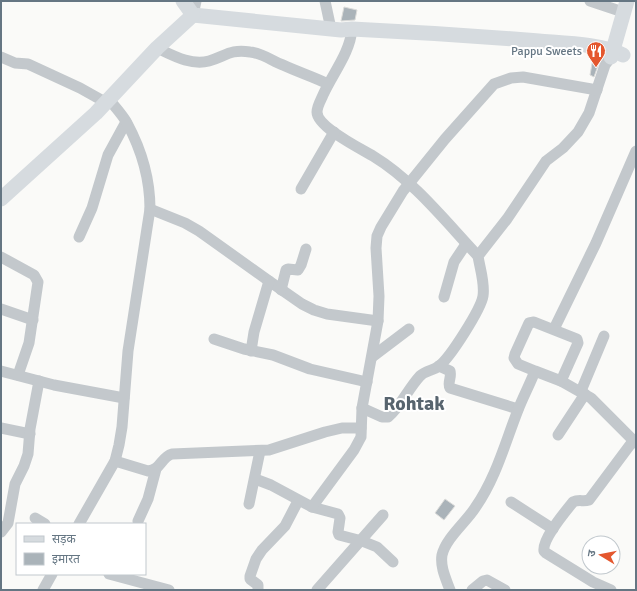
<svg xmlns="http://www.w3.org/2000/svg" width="637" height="591" viewBox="0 0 637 591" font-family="Signika,'Noto Sans Devanagari',sans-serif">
<rect width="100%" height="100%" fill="#fafaf8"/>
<!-- building -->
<g fill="#aab3b9" stroke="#dcdcda">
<polygon points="344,7 357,10 355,20 341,21"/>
<polygon points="593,58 600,60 594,77 590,75"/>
<polygon points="445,499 455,506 444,520 435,513"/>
</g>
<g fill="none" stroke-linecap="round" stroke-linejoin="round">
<!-- street -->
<g stroke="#c3c8cc" stroke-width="11">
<polyline points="325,1 331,29"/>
<polyline points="590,1 623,12"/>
<polyline points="193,15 196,1"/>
<path d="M352,29C350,53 333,73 323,95C321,100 317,106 317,112C317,127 361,149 373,156C414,181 445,221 478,256"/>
<path d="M157,48C172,55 191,66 209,61C226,56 230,49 250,52C262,53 272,61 283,65C298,72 314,77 328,84"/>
<polyline points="1,57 15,63 28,64 80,88 105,102"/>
<polyline points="301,189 334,132"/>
<polyline points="150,209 185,223 199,231 269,281 302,304 314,310 327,314 378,321"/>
<polyline points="79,237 92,208 108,155 126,122"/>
<polyline points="1,257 34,275 38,282 29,343 18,375"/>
<polyline points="281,290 286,270 288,269 298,270 301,265 306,249"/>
<polyline points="444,297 454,262 466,244"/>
<polyline points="1,309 33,320"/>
<polyline points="554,329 596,243 636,151"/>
<polyline points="214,339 244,349 273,355 310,369 367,382"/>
<polyline points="251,351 254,332 269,281"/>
<polyline points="372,357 409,329"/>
<path d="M439,366L450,371C452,377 447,383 450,388L518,409"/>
<polyline points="1,371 54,385 124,398"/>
<polyline points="561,381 591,398 636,443"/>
<polyline points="581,391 604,336"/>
<path d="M362,408L382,417H388C401,406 408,389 420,376C426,370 433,371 439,366C450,358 481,309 483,296C485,283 480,269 478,256L507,219L546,161L563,148L578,132L589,113L605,65L611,57"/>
<polyline points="1,428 30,434"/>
<polyline points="558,435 585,394"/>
<path d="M115,461L148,471C161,470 161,457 172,454L269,450L325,432L342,428H361"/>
<polyline points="255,479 271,485 312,507 338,514 340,518 338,532 339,535 362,541 377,547 393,562"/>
<polyline points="511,502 553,529"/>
<polyline points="249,504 260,451"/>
<polyline points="312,507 354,450 361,437 362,408 378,321 379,296 376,248 377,236 381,227 403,191 445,139 494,84 511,78 523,77 597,90"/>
<polyline points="35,518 45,524"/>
<polyline points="138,521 148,499 156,469"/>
<path d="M79,524L115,461L119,445L122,427L128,351L150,209C150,180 141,149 127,123C122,114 114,106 108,98"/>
<polyline points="1,532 8,523 15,484 24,466 28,454 30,429 39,381"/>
<polyline points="109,574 169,590"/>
<polyline points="43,590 52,574"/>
<polyline points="258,590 258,585 250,579 250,576 256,559 262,550 285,526 298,501"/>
<polyline points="317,590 383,515"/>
<path d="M450,590C446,579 440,567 442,555C446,538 466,522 475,508C496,478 505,443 518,410C523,397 530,384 535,371L561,381L578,343L577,339L534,322L529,323L515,354L514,358L518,364L535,371"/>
<polyline points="472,590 483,581 487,580 505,590"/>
<path d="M611,590L593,582L546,553L544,551C542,539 565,512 573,502C579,499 583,502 589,500L633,441"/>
</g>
<!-- secondary -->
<g stroke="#d6dbdf" stroke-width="15">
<path d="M183,1L193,15L341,30L352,29C415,32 477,36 539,41C561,43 604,44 623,55"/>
<polyline points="611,57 627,1"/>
<polyline points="1,199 96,113 157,48 193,15"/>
</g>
</g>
<!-- icons -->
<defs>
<symbol id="restaurant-pin" viewBox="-11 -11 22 30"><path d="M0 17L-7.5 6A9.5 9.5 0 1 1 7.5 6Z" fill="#e4572e" stroke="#fff"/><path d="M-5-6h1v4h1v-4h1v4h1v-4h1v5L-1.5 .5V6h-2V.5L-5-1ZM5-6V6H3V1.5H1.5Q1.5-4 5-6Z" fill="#fff"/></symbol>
</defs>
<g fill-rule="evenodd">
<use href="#restaurant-pin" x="585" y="40" width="22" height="30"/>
</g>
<g text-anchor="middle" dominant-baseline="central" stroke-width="4" stroke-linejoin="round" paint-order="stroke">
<!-- poi labels -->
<g font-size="12" fill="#657683" stroke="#fff" text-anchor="end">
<text x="582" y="51">Pappu Sweets</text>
</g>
<!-- town labels -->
<g font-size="20" font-weight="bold" fill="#57646e" stroke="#fff">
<text x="414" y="403">Rohtak</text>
</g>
</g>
<!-- border -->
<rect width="637" height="591" fill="none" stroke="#657683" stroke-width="4"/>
<!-- legend -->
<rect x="16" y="523" width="130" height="52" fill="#ffffff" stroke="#c1c8cd"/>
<rect x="24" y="536" width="20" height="6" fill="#d6dbdf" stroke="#c1c8cd"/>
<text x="52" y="543" font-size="12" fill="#657683">सड़क</text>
<rect x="24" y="553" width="20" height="12" fill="#aab3b9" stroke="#c1c8cd"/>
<text x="52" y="563" font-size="12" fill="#657683">इमारत</text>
<!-- north arrow -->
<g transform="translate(601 555) rotate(280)"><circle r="19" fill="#ffffff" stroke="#c1c8cd"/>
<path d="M0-3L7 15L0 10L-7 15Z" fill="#e4572e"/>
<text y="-6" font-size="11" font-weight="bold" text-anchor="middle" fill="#657683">उ</text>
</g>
</svg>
